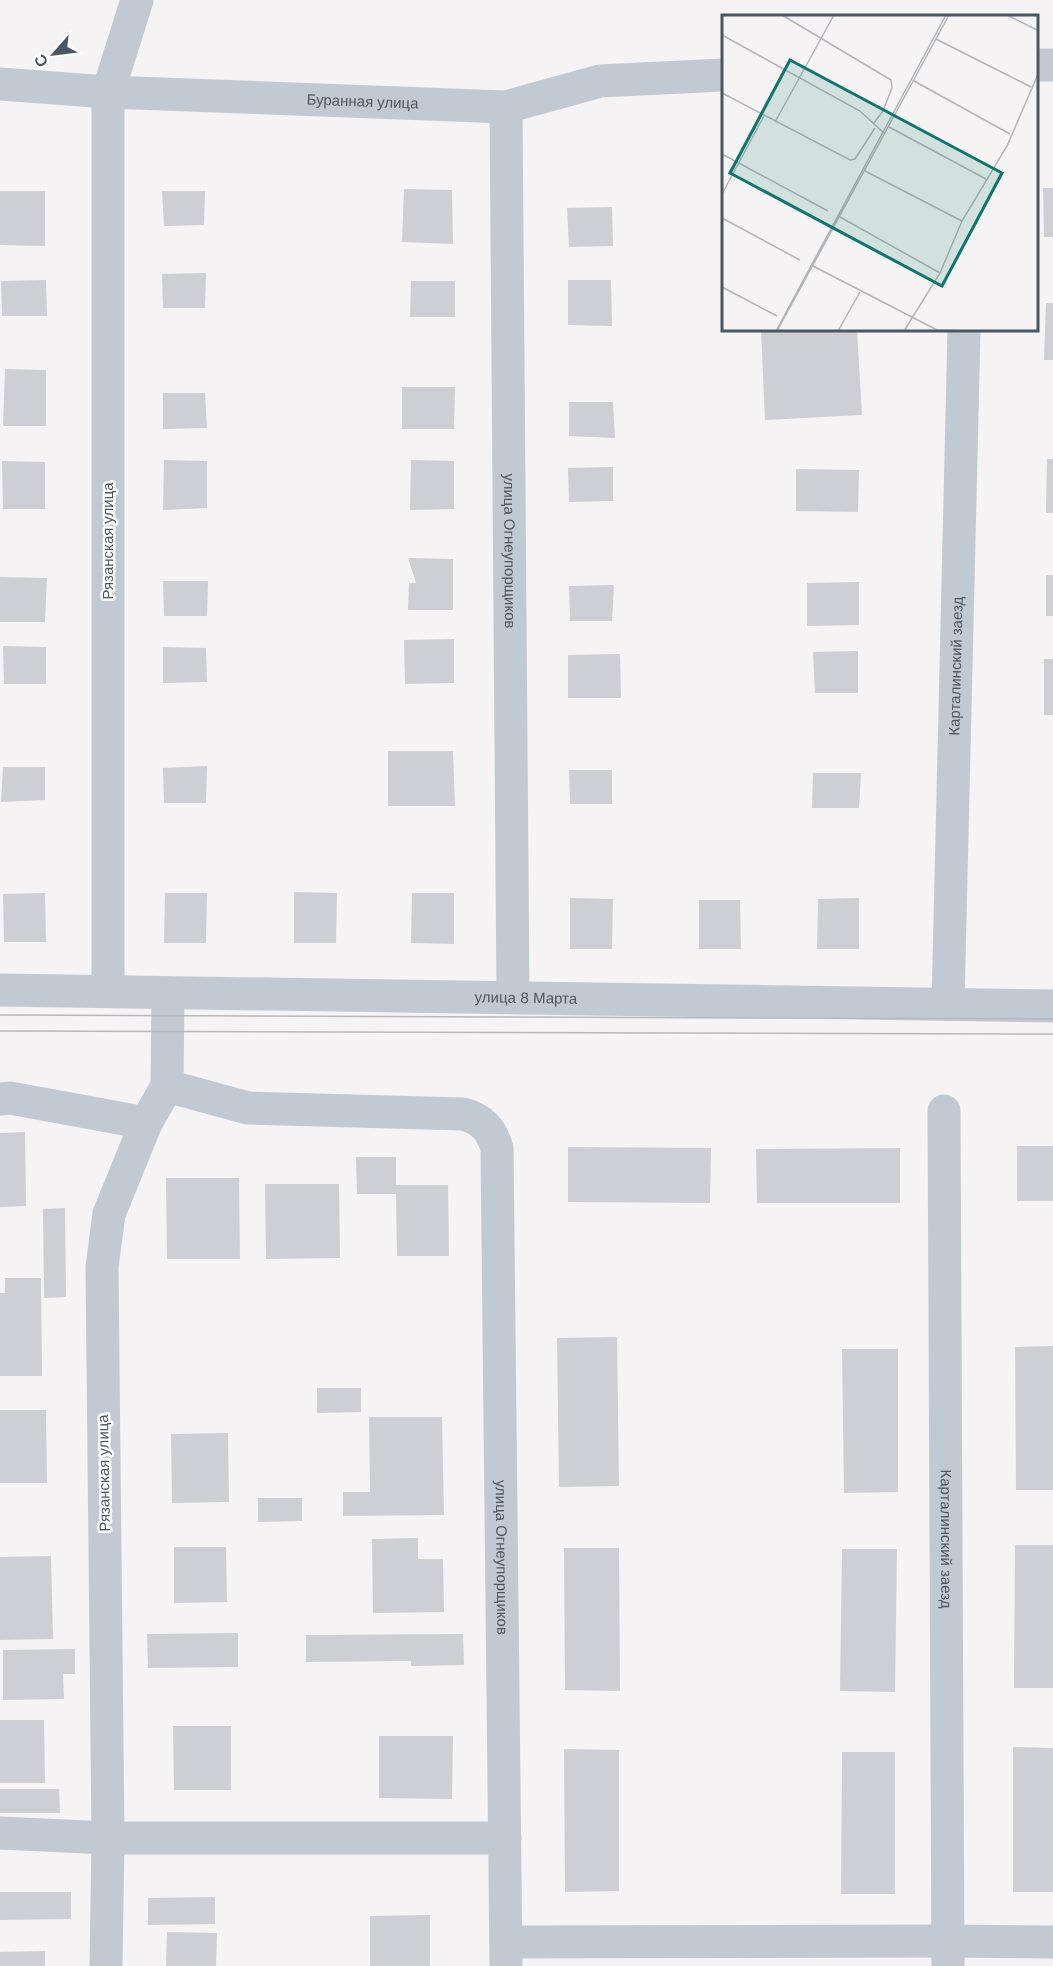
<svg xmlns="http://www.w3.org/2000/svg" width="1053" height="1966" viewBox="0 0 1053 1966" font-family="'DM Sans',sans-serif">
<rect width="100%" height="100%" fill="#f5f3f3"/>
<!-- building -->
<g fill="#cdcfd5">
<polygon points="1043,188 1053,188 1053,237 1044,237"/>
<polygon points="404,189 452,190 453,244 402,242"/>
<polygon points="0,191 45,191 45,246 0,245"/>
<polygon points="162,191 205,191 204,225 164,226"/>
<polygon points="612,207 613,246 569,247 567,208"/>
<polygon points="206,273 205,308 163,308 162,274"/>
<polygon points="46,280 47,316 2,316 1,281"/>
<polygon points="568,280 611,280 612,326 568,325"/>
<polygon points="411,281 455,281 455,317 410,317"/>
<polygon points="1046,303 1053,303 1053,360 1044,360"/>
<polygon points="761,330 857,330 862,415 765,420"/>
<polygon points="5,369 46,370 46,426 3,426"/>
<polygon points="402,387 455,387 454,429 402,429"/>
<polygon points="163,393 205,393 207,428 163,429"/>
<polygon points="569,402 613,402 615,438 569,436"/>
<polygon points="1047,459 1053,459 1053,513 1046,513"/>
<polygon points="164,460 207,461 207,508 163,510"/>
<polygon points="411,460 454,461 454,509 410,510"/>
<polygon points="2,461 45,462 45,509 3,509"/>
<polygon points="613,467 613,501 569,502 568,468"/>
<polygon points="796,469 859,470 858,512 796,511"/>
<polygon points="408,558 453,559 453,610 408,610 409,583 416,583"/>
<rect x="1046" y="575" width="7" height="41"/>
<polygon points="0,577 47,578 45,622 0,622"/>
<polygon points="163,581 208,581 207,616 164,616"/>
<polygon points="859,582 859,625 807,626 807,583"/>
<polygon points="614,585 612,621 570,621 569,586"/>
<polygon points="454,639 454,683 405,684 404,640"/>
<polygon points="3,646 46,647 46,684 4,684"/>
<polygon points="163,647 206,648 207,682 163,683"/>
<polygon points="858,651 858,693 815,693 813,652"/>
<polygon points="620,654 621,698 568,698 568,655"/>
<rect x="1044" y="659" width="9" height="56"/>
<polygon points="388,751 453,751 455,806 388,806"/>
<polygon points="207,766 206,803 164,803 163,768"/>
<polygon points="3,767 45,767 45,800 1,802"/>
<polygon points="569,770 612,770 612,804 570,804"/>
<polygon points="813,773 861,773 859,808 812,808"/>
<polygon points="294,892 337,893 336,943 294,943"/>
<polygon points="45,893 46,942 4,942 3,894"/>
<polygon points="165,893 207,893 206,943 164,943"/>
<polygon points="412,893 454,893 454,944 411,943"/>
<polygon points="570,898 613,899 612,949 570,949"/>
<polygon points="859,898 859,949 817,949 818,899"/>
<polygon points="699,900 740,900 741,949 699,949"/>
<polygon points="25,1132 26,1206 0,1207 0,1133"/>
<rect x="1017" y="1146" width="36" height="55"/>
<polygon points="568,1147 711,1148 710,1203 568,1202"/>
<polygon points="900,1148 900,1203 757,1203 756,1149"/>
<polygon points="356,1157 396,1157 396,1185 448,1185 449,1256 397,1256 396,1194 357,1194"/>
<polygon points="166,1178 239,1178 240,1259 167,1259"/>
<polygon points="265,1184 339,1184 340,1258 266,1259"/>
<polygon points="65,1208 66,1297 44,1298 43,1209"/>
<polygon points="5,1278 41,1278 42,1376 0,1376 0,1293 5,1293"/>
<polygon points="617,1337 619,1486 559,1487 557,1338"/>
<polygon points="1053,1346 1053,1490 1016,1490 1015,1347"/>
<polygon points="842,1349 898,1349 898,1492 844,1493"/>
<polygon points="317,1388 361,1388 361,1412 317,1413"/>
<polygon points="0,1410 46,1410 47,1483 0,1483"/>
<polygon points="369,1417 442,1417 444,1515 343,1516 343,1492 370,1492"/>
<polygon points="228,1433 229,1502 172,1503 171,1434"/>
<polygon points="258,1498 302,1498 302,1521 258,1522"/>
<polygon points="418,1538 418,1559 443,1559 444,1612 373,1613 372,1539"/>
<polygon points="1015,1545 1053,1545 1053,1688 1014,1688"/>
<polygon points="174,1547 226,1547 227,1602 174,1603"/>
<polygon points="564,1548 619,1548 620,1691 565,1690"/>
<polygon points="842,1549 897,1549 895,1692 840,1691"/>
<polygon points="51,1556 53,1639 0,1640 0,1557"/>
<polygon points="238,1633 238,1667 148,1668 147,1634"/>
<polygon points="463,1634 464,1665 411,1666 411,1661 306,1662 306,1635"/>
<polygon points="75,1649 75,1674 63,1674 64,1699 3,1700 3,1650"/>
<polygon points="0,1720 44,1720 45,1783 0,1783"/>
<polygon points="173,1726 231,1726 231,1790 174,1790"/>
<polygon points="379,1736 453,1736 452,1799 379,1798"/>
<polygon points="1013,1747 1053,1748 1053,1892 1013,1892"/>
<polygon points="564,1749 619,1750 619,1891 565,1892"/>
<polygon points="842,1752 895,1752 895,1894 841,1894"/>
<polygon points="0,1789 59,1789 60,1813 0,1813"/>
<polygon points="0,1892 71,1892 71,1919 0,1920"/>
<polygon points="215,1897 215,1924 148,1925 148,1898"/>
<polygon points="430,1915 430,1966 370,1966 370,1916"/>
<polygon points="167,1932 217,1933 216,1966 166,1966"/>
<polygon points="45,1951 45,1966 0,1966 0,1952"/>
</g>
<g fill="none" stroke-linecap="round" stroke-linejoin="round">
<!-- minor -->
<g stroke="#c1cad2" stroke-width="33">
<polyline points="1036,65 1053,65"/>
<path id="s1" d="M0,84L108,92L506,107L600,81L723,75"/>
<path id="s2" d="M506,107L513,997"/>
<path id="s3" d="M0,990L1053,1006"/>
<polyline points="108,991 108,92 137,0"/>
<path id="s4" d="M948,1004L964,330"/>
<path id="s5" d="M167,1086L248,1108L463,1114C482,1119 491,1129 497,1148L506,1966"/>
<polyline points="0,1099 10,1098 146,1123"/>
<path id="s6" d="M944,1111L948,1966"/>
<polyline points="0,1833 108,1838 505,1838"/>
<polyline points="506,1942 948,1941 1053,1942"/>
<polyline points="106,1966 108,1838 102,1267 109,1214 146,1123 167,1086 168,993"/>
</g>
<!-- tram -->
<g stroke="#b5b8bd" stroke-width="1.5">
<polyline points="0,1015 1053,1019"/>
<polyline points="0,1031 1053,1034"/>
</g>
</g>
<g text-anchor="middle" dominant-baseline="central" stroke-width="5" stroke-linejoin="round" paint-order="stroke">
<!-- street labels -->
<g font-size="15" fill="#4a5661" stroke="#fff">
<text stroke="none"><textPath href="#s1" startOffset="363">Буранная улица</textPath></text>
<text transform="translate(108 541) rotate(-90)">Рязанская улица</text>
<text stroke="none"><textPath href="#s2" startOffset="444">улица Огнеупорщиков</textPath></text>
<text stroke="none"><textPath href="#s4" startOffset="338">Карталинский заезд</textPath></text>
<text stroke="none"><textPath href="#s3" startOffset="526">улица 8 Марта</textPath></text>
<text transform="translate(104 1473) rotate(-91)">Рязанская улица</text>
<text stroke="none"><textPath href="#s6" startOffset="428">Карталинский заезд</textPath></text>
<text stroke="none"><textPath href="#s5" startOffset="759">улица Огнеупорщиков</textPath></text>
</g>
</g>
<!-- overview -->
<g transform="translate(722 15)">
<rect width="316" height="316" fill="#f5f3f3"/>
<path fill="none" stroke="#b1b4b9" stroke-width="1.5" d="M60,0L169,65L170,73L161,96L151,109M285,0L317,16M0,20L138,96L163,119M214,24L309,72M192,66L288,119M0,78L128,145L133,144L153,113M53,107L112,0M167,112L264,164M0,139L106,196M143,156L240,206M0,179L42,101M118,202L218,258M0,203L78,245M91,251L215,315L246,316M0,272L55,301M54,316L224,0M55,316L227,0M116,316L138,277M182,316L218,258L240,206L285,131L317,57"/>
<path fill="#0f766e" fill-opacity="0.15" stroke="#0f766e" stroke-width="3" d="M68,45L280,158L220,271L8,158Z"/>
<rect width="316" height="316" fill="none" stroke="#4a5661" stroke-width="3"/>
</g>
<!-- north arrow -->
<g transform="translate(54 54) rotate(242)" stroke="#ffffff" stroke-width="4.5" paint-order="stroke">
<path d="M0-4.5L10 22L0 15L-10 22Z" fill="#4a5661"/>
<text y="-9" font-size="16" font-weight="bold" text-anchor="middle" fill="#4a5661">С</text>
</g>
</svg>
